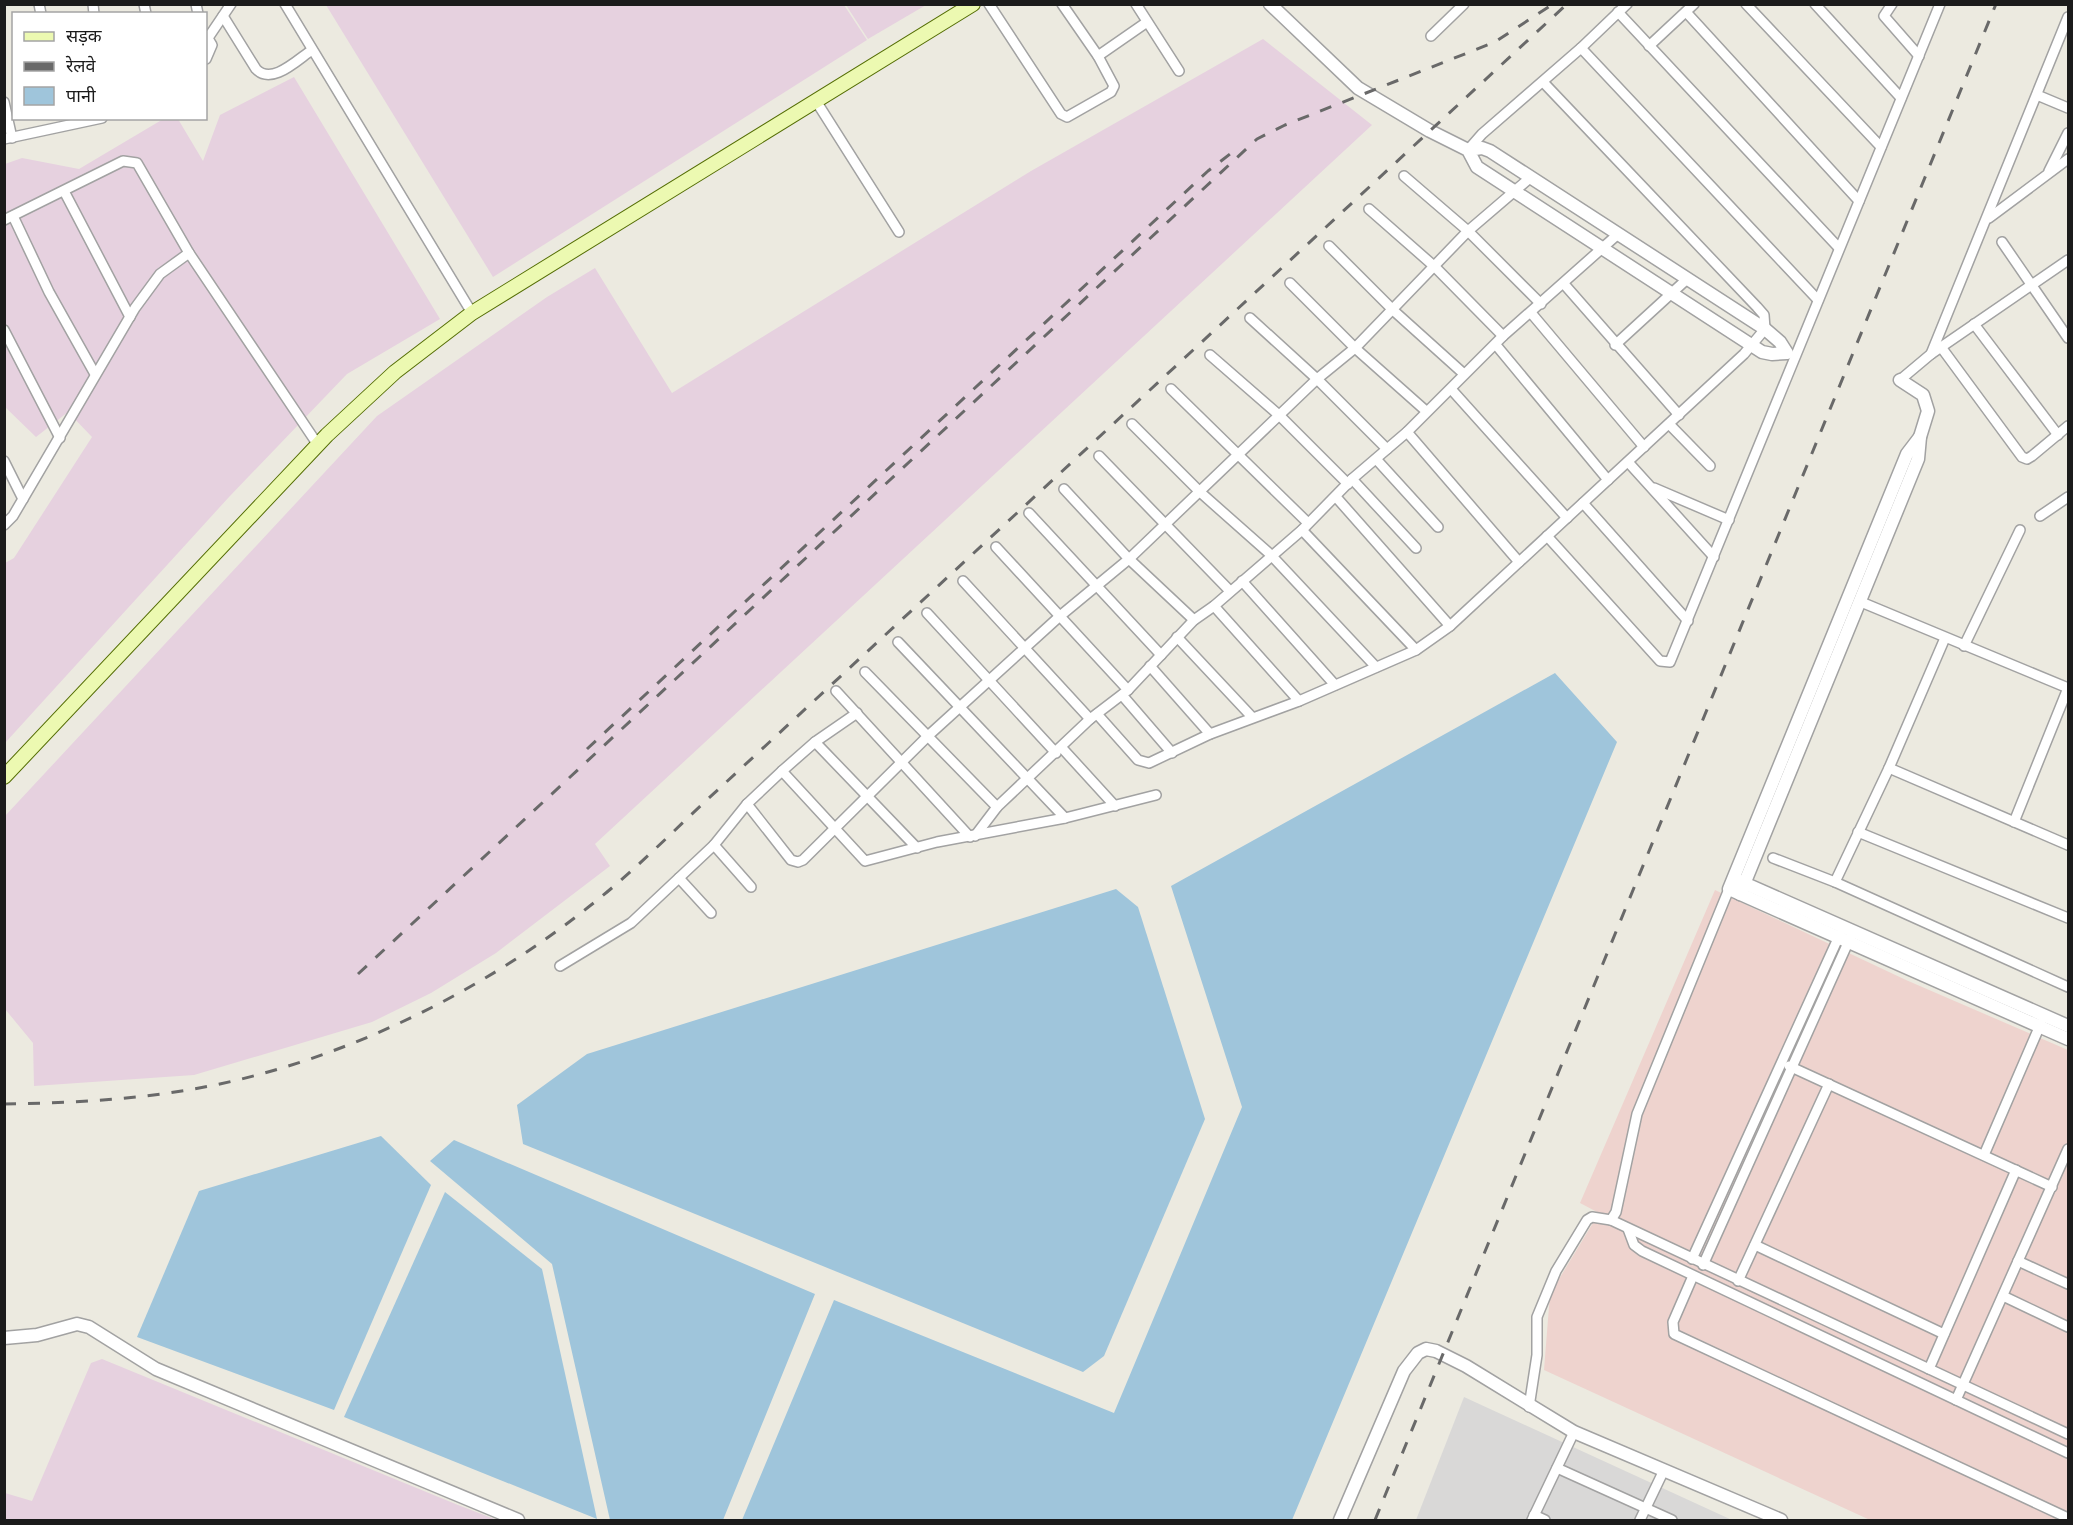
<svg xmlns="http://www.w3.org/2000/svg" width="2073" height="1525" viewBox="0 0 2073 1525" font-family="'Fira Sans','Noto Sans Devanagari',sans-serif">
<rect width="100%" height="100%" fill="#eceae0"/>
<!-- residential -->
<polygon fill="#d9d8d7" points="1464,1397 1732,1520 1416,1520"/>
<!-- commercial -->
<polygon fill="#eed3ce" points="1715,890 1906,980 2068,1050 2068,1520 1870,1520 1544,1370 1550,1294 1599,1213 1580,1203"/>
<!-- industrial -->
<g fill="#e6d1df">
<polygon points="326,5 844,5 867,40 493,277"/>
<polygon points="846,5 926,5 868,39"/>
<polygon points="1263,39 1372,125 595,844 610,866 496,953 431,993 372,1022 194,1075 34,1086 33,1043 5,1009 5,816 377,416 547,297 595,268 672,393 1031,171"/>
<polygon points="294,77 440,319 347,374 229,497 5,743 5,563 14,558 92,437 68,412 36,437 5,407 5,164 22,158 79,169 165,118 178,119 203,161 220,115"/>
<polygon points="102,1359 458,1505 497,1520 5,1520 5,1493 32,1501 91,1363"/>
</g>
<!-- water -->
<g fill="#9fc5db">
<polygon points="1555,673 1617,742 1292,1520 742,1520 834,1300 1114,1413 1242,1107 1171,886"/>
<polygon points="1116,889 1138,907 1205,1119 1104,1356 1083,1372 523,1144 517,1105 587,1054"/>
<polygon points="381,1136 431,1185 334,1410 137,1337 199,1191"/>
<polygon points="454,1140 815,1294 723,1520 610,1520 552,1264 430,1161"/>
<polygon points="445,1192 542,1269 597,1519 344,1417"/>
</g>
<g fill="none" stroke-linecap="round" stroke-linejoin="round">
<defs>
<g id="minor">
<polyline points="39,4 41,14"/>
<polyline points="93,4 94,14"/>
<polyline points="144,4 146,14"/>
<polyline points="196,4 198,14"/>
<polyline points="285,4 472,313"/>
<polyline points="989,4 1061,114 1067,117 1111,92 1114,86 1098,56 1062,4"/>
<polyline points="1136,4 1179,71"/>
<polyline points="1746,4 1881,147"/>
<polyline points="1815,4 1901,98"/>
<polyline points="1892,4 1884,16 1919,56"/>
<polyline points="1618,12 1839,248"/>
<polyline points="1686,12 1859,201"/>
<path d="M223,16L256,69C272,86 298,59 312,50"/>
<polyline points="1431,36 1464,4"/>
<polyline points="208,38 231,4"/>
<polyline points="1649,46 1694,4"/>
<polyline points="1581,48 1818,300"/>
<polyline points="1098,56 1147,22"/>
<polyline points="206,59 212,45 206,35"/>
<polyline points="2037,95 2068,108"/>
<polyline points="816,101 899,232"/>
<polyline points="4,102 12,138"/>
<polyline points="4,139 102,118"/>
<polyline points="1468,150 1482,134 1581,48 1627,4"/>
<polyline points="2049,171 2068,133"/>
<polyline points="1404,176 1468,231 1541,304"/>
<polyline points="64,191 130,317"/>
<polyline points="1369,209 1435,267 1503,336"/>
<polyline points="13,216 49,292 95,374"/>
<polyline points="1989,218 2068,159"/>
<polyline points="4,220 123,161 137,163 189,253 318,445"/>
<polyline points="2002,242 2068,338"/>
<polyline points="1329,246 1394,311 1464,374"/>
<polyline points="1290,283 1355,348 1426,411"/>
<polyline points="1564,284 1679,415"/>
<polyline points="1532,314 1644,447"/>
<polyline points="1250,318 1317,379 1387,449"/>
<polyline points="1974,324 2058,435"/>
<polyline points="4,330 60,438"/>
<polyline points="1496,345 1608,480"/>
<polyline points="1615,345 1686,280"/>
<polyline points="1941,347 2022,457 2027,459 2032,456 2068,426"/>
<polyline points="1931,354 2068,17"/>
<polyline points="1210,355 1280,416 1348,484"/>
<polyline points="1900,380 1931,354 2068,260"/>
<polyline points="1171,389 1308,523"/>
<polyline points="1451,389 1567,518"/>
<polyline points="1132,424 1200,492 1271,555 1376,667"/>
<polyline points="1669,424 1710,466"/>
<polyline points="1407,432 1519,562"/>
<polyline points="1099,456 1229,590"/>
<polyline points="1376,459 1438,527"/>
<polyline points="4,461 23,499"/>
<polyline points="1628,462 1714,557"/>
<polyline points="1352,479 1416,548"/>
<polyline points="1654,488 1729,520"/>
<polyline points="1064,489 1129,559 1194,620"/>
<polyline points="1336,497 1450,626"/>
<polyline points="1583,503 1688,621"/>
<polyline points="1029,513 1161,655"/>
<polyline points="2040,516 2068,497"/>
<polyline points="4,525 13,516 135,308 160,274 189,253"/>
<polyline points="1302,530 1416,650"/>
<polyline points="1547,536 1660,661 1670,662 1940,4"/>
<polyline points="996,547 1128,690"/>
<polyline points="963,581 1090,719"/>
<polyline points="1242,581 1335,685"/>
<polyline points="1861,602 2068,688"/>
<polyline points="1214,606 1299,701"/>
<polyline points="927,613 1056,753"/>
<polyline points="1177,637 1252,717"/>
<polyline points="898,642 1065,818"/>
<polyline points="1964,646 2020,530"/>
<polyline points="1150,666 1210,734"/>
<polyline points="865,672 997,807"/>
<polyline points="836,691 970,837"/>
<polyline points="1122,695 1172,753"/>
<polyline points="1097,714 1138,760 1149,763 1210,734 1299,701 1416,650 1450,626 1744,354 1765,329 1764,315 1757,307 1543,82"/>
<polyline points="815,742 917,848"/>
<polyline points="1062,748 1115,806"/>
<polyline points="1889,768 2068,845"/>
<polyline points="782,771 865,861 937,842 1065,818 1156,795"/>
<polyline points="747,804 791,860 798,862 803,860 929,735 1060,616 1129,559 1317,379 1355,348 1468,231 1531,177"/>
<polyline points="2014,822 2068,688"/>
<polyline points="1858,832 2068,918"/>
<polyline points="975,836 997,807 1090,719 1128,690 1194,620 1214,606 1302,530 1352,479 1407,432 1503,336 1617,235"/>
<polyline points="714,845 751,887"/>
<polyline points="1773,858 1835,882 2068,987"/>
<polyline points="679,878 711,913"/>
<polyline points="1835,882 1889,768 1945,638"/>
<polyline points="560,966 631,923 714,845 747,804 782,771 815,742 857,713"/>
<polyline points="1789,1066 2052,1187"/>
<polyline points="1984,1155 2041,1023"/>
<polyline points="1611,1220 2068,1434"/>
<polyline points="1628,1229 1634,1245 1642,1251 2068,1453"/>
<polyline points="1755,1245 1944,1334"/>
<polyline points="1692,1259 1840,934"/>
<polyline points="2018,1261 2068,1284"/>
<polyline points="1703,1265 1851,936"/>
<polyline points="1693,1276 1673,1322 1674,1334 2068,1518"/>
<polyline points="1738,1281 1829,1084"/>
<polyline points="2003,1296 2068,1327"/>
<polyline points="1929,1369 2016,1170"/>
<polyline points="1956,1400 2068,1149"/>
<polyline points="1529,1407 1537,1355 1537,1317 1556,1271 1587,1220 1592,1217 1611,1220 1616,1212 1637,1114 1729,889"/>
<polyline points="1557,1468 1672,1520"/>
<polyline points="1534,1515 1545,1520"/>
<polyline points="1532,1520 1574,1432"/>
<polyline points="1640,1520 1664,1470"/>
</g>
<g id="tertiary">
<polyline points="1270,4 1358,88 1430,131 1468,150 1482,148 1490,151 1765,329 1780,342 1787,353 1772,354 1762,352 1477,167 1468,150"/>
<polyline points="1920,437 1907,454 1729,889 2068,1039"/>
<polyline points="1737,880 2068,1026"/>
<polyline points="1740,894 1918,459 1920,437 1928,411 1923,395 1900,380"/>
<polyline points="4,1338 37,1335 77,1324 89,1327 156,1369 518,1520"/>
<polyline points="1340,1520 1404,1371 1418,1353 1426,1349 1436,1351 1466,1366 1574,1432 1781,1520"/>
</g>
<polyline id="secondary" points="4,777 327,435 395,372 472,313 973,4"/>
</defs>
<!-- minor casing -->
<use href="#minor" stroke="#a2a2a2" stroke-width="12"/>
<!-- tertiary casing -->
<use href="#tertiary" stroke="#a2a2a2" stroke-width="15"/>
<!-- secondary casing -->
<use href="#secondary" stroke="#556e05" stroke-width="16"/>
<!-- minor -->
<use href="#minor" stroke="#fff" stroke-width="9"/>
<!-- tertiary -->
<use href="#tertiary" stroke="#fff" stroke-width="12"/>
<!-- secondary -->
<use href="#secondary" stroke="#ecf9b1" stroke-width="14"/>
<!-- rail -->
<g stroke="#696969" stroke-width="3" stroke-dasharray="12 12" stroke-linecap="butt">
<polyline points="587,749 1208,171 1230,154"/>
<polyline points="358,974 1257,139 1285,125 1495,42 1553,4"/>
<path d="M4,1104C59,1103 113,1101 168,1093C317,1073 474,999 591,905C637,869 679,825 722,786L1567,4"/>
<polyline points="1375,1520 1996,4"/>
</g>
</g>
<!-- border -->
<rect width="2073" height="1525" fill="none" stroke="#1b1b1b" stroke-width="12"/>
<!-- legend -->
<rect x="12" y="12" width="195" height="108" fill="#ffffff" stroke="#a4a4a4" stroke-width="1.5"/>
<rect x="24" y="32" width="30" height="9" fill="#ecf9b1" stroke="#a4a4a4" stroke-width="1.5"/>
<text x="66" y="42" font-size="18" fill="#1b1b1b">सड़क</text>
<rect x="24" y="62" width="30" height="9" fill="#696969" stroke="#a4a4a4" stroke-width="1.5"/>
<text x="66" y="72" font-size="18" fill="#1b1b1b">रेलवे</text>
<rect x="24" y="87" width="30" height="18" fill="#9fc5db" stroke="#a4a4a4" stroke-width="1.5"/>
<text x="66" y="102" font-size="18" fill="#1b1b1b">पानी</text>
</svg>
